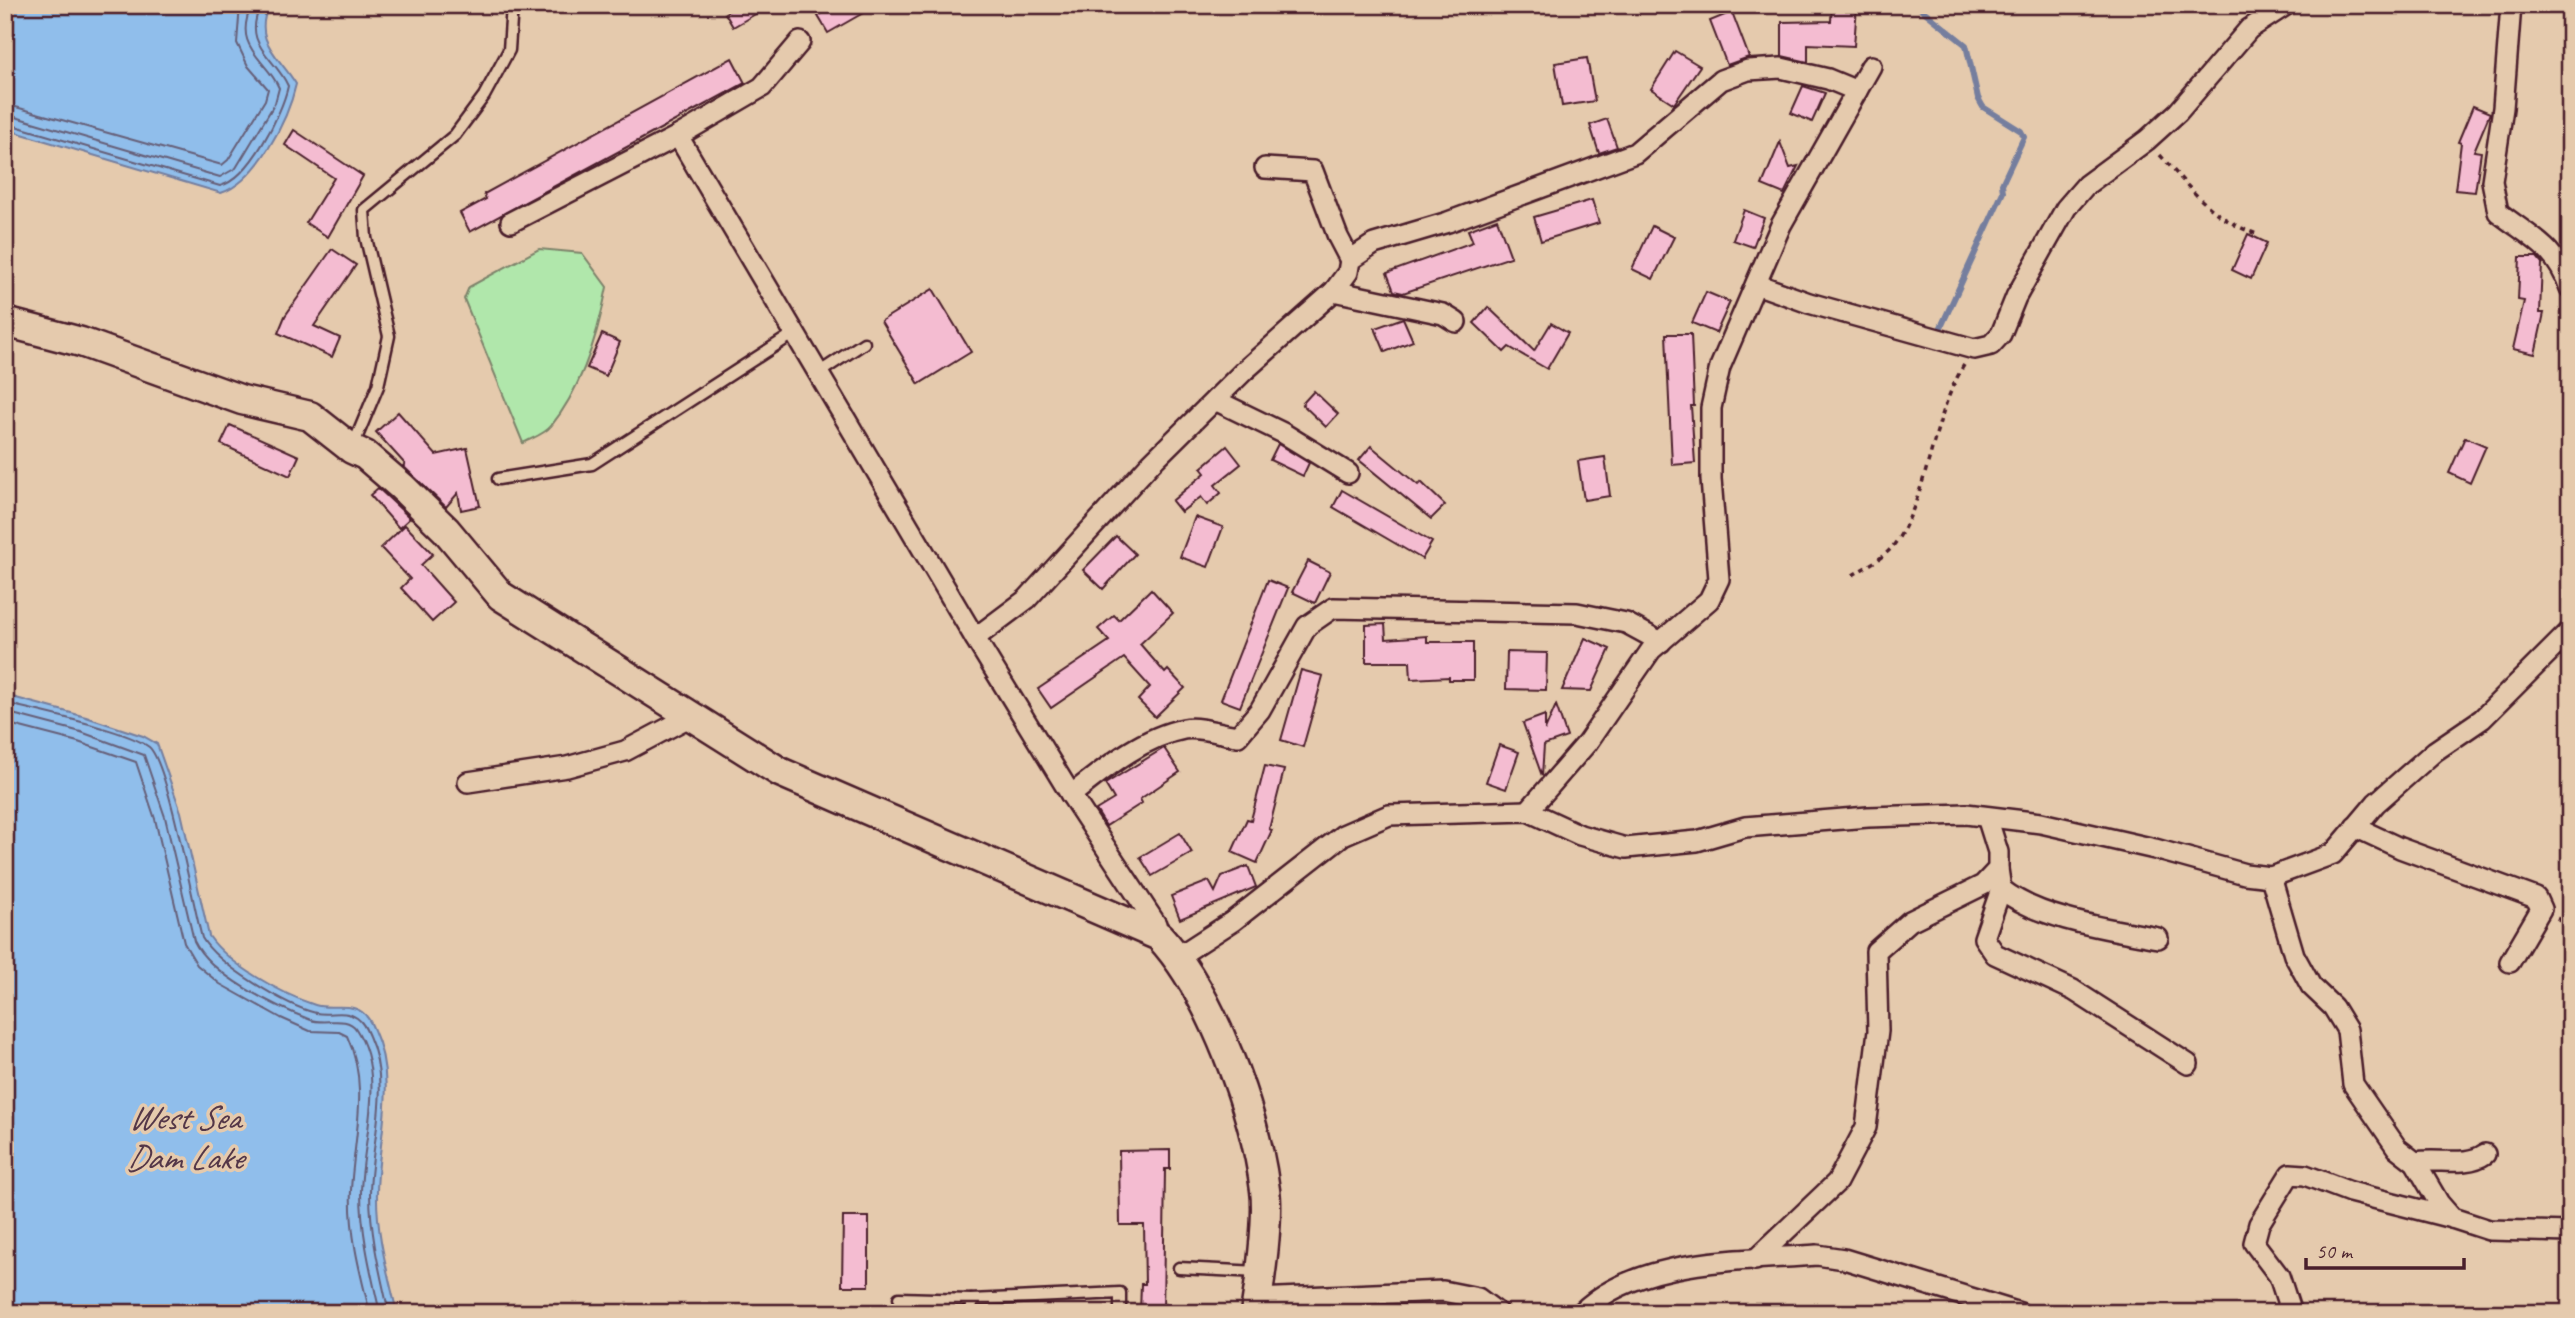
<svg xmlns="http://www.w3.org/2000/svg" width="2575" height="1318" viewBox="0 0 2575 1318" font-family="Caveat,sans-serif">
<rect width="100%" height="100%" fill="#e5caad"/>
<filter id="ink" filterUnits="userSpaceOnUse"><feTurbulence type="fractalNoise" baseFrequency=".0143" numOctaves="2"/><feDisplacementMap in="SourceGraphic" scale="14" xChannelSelector="R" yChannelSelector="G"/><feConvolveMatrix kernelMatrix="1 2 1 2 8 2 1 2 1" color-interpolation-filters="sRGB"/></filter>
<g filter="url(#ink)">
<!-- green -->
<path fill="#b0e7ab" stroke="#7d836b" stroke-width="2" d="M539,249L582,253L607,287C598,334 582,388 551,426C545,434 532,438 523,443L464,299L469,287Z"/>
<!-- water -->
<g fill="#90beeb" stroke="#747e9e" stroke-width="2">
<path d="M5,5H269C252,41 279,56 296,84C288,120 257,181 221,193L5,129Z"/>
<path d="M5,695L86,717L143,736L157,744L181,812L209,936C229,965 282,994 315,1005C330,1010 347,1002 362,1012C368,1016 371,1023 374,1030C398,1082 378,1137 377,1192C376,1234 388,1273 397,1313H5Z"/>
</g>
<g fill="none" stroke-linecap="round" stroke-linejoin="round">
<!-- shore -->
<g stroke="#665f78" stroke-width="2">
<polyline points="5,104 222,165 228,160 265,100 268,89 248,66 237,43 240,5"/>
<path d="M5,114L220,177L236,168L275,103L279,88C267,59 231,48 252,5"/>
<path d="M5,123L220,186C249,179 282,114 288,86C275,56 241,46 261,5"/>
<path d="M5,703C36,711 127,730 149,747C168,763 193,906 202,938C217,964 286,1006 316,1013C330,1016 344,1009 357,1018C363,1022 366,1029 369,1036C392,1086 371,1140 370,1193C370,1234 380,1273 389,1313"/>
<path d="M5,712L81,732L144,755L165,817L194,941C210,975 276,1007 311,1020C324,1025 347,1015 356,1029C387,1076 362,1141 361,1192C361,1233 371,1273 380,1313"/>
<path d="M5,723L78,742L136,762L155,819L184,943L197,965L220,984L281,1018L310,1031L339,1032L347,1036C370,1085 354,1137 351,1190C349,1232 360,1273 370,1313"/>
</g>
<!-- stream -->
<polyline stroke="#747e9e" stroke-width="6" points="1916,5 1966,45 1978,98 1983,107 2021,131 2024,137 2002,184 2003,192 1941,327"/>
</g>
<!-- building -->
<g fill="#f4bcd1" stroke="#4a1f2b" stroke-width="2">
<polygon points="739,5 771,5 733,27 725,13"/>
<polygon points="836,5 877,5 828,33 818,16"/>
<polygon points="1832,5 1857,5 1854,46 1808,44 1808,62 1782,56 1782,22 1831,21"/>
<polygon points="1732,12 1749,57 1727,65 1710,21"/>
<polygon points="1675,51 1700,66 1674,104 1651,89"/>
<polygon points="732,58 745,83 470,232 460,213 486,199 484,194"/>
<polygon points="1587,58 1595,101 1562,106 1555,63"/>
<polygon points="1803,86 1825,93 1812,122 1791,113"/>
<polygon points="2473,106 2490,113 2474,151 2481,152 2475,192 2455,190 2461,143 2458,142"/>
<polygon points="1607,119 1617,147 1599,153 1590,125"/>
<polygon points="294,130 363,176 328,237 306,223 334,178 285,145"/>
<polygon points="1780,142 1790,168 1798,166 1784,194 1762,185"/>
<polygon points="1592,200 1599,223 1541,241 1534,217"/>
<polygon points="1744,210 1764,218 1753,247 1733,240"/>
<polygon points="1497,219 1511,257 1403,293 1394,291 1387,273 1473,242 1468,230"/>
<polygon points="1652,226 1674,237 1653,279 1632,269"/>
<polygon points="2248,234 2267,243 2251,279 2232,270"/>
<polygon points="332,249 356,265 314,326 340,338 332,357 278,333 285,316"/>
<polygon points="2520,257 2537,257 2542,263 2540,313 2544,313 2535,354 2513,349 2524,301 2518,300"/>
<polygon points="933,289 971,352 919,384 881,321"/>
<polygon points="1706,292 1730,302 1716,333 1692,323"/>
<polygon points="1488,307 1534,351 1551,323 1568,333 1547,369 1509,347 1504,352 1474,323"/>
<polygon points="1403,318 1413,341 1385,352 1375,328"/>
<polygon points="602,334 620,342 606,376 587,368"/>
<polygon points="1666,334 1691,334 1694,406 1691,406 1695,463 1672,465"/>
<polygon points="1314,391 1338,414 1326,427 1302,404"/>
<polygon points="398,412 436,455 467,448 480,506 461,510 458,493 446,507 403,466 405,464 376,432"/>
<polygon points="230,425 299,456 290,476 221,444"/>
<polygon points="2465,437 2486,446 2470,483 2449,473"/>
<polygon points="1278,444 1309,463 1303,476 1270,460"/>
<polygon points="1227,446 1241,464 1215,485 1221,493 1207,505 1201,497 1181,512 1172,501 1205,473 1201,468"/>
<polygon points="1371,446 1418,485 1421,482 1445,505 1431,519 1359,460"/>
<polygon points="1605,457 1610,496 1584,500 1578,461"/>
<polygon points="378,488 410,518 399,528 370,495"/>
<polygon points="1342,490 1432,542 1422,559 1333,507"/>
<polygon points="1195,517 1223,527 1208,567 1180,557"/>
<polygon points="405,525 433,554 421,565 454,602 432,622 401,588 410,579 381,548"/>
<polygon points="1116,536 1135,554 1103,589 1083,570"/>
<polygon points="1308,561 1330,572 1315,603 1292,592"/>
<polygon points="1268,580 1288,588 1240,707 1221,700"/>
<polygon points="1151,589 1173,613 1140,644 1165,673 1168,670 1185,688 1155,717 1138,700 1150,687 1124,658 1051,708 1038,689 1109,641 1098,629 1114,615 1119,620"/>
<polygon points="1385,624 1386,639 1427,636 1427,642 1473,642 1473,680 1449,680 1449,677 1411,679 1410,662 1366,662 1366,625"/>
<polygon points="1585,638 1610,649 1591,691 1562,690"/>
<polygon points="1507,652 1547,653 1546,690 1506,689"/>
<polygon points="1301,670 1323,676 1303,747 1281,740"/>
<polygon points="1556,705 1567,737 1544,745 1542,776 1523,723 1545,715 1545,730"/>
<polygon points="1499,745 1519,752 1506,789 1486,782"/>
<polygon points="1164,748 1180,772 1140,799 1142,803 1106,826 1096,810 1114,799 1105,784"/>
<polygon points="1265,766 1284,770 1269,829 1272,830 1257,863 1232,852 1247,819 1251,820"/>
<polygon points="1180,833 1192,853 1152,876 1140,857"/>
<polygon points="1248,866 1256,887 1180,919 1171,896 1209,881 1215,892 1222,876"/>
<polygon points="1170,1150 1170,1169 1165,1169 1163,1313 1140,1313 1141,1284 1145,1284 1144,1225 1120,1225 1119,1151"/>
<polygon points="843,1217 869,1217 869,1286 842,1286"/>
</g>
<g fill="none" stroke-linecap="round" stroke-linejoin="round">
<defs>
<g id="lane">
<polyline points="817,374 864,343"/>
<polyline points="353,446 378,386 389,336 366,238 364,210 455,135 484,96 509,50 512,5"/>
<polyline points="498,479 592,464 793,334"/>
<polyline points="1179,1268 1259,1272"/>
<polyline points="899,1298 971,1300 971,1313"/>
<polyline points="971,1300 1120,1293 1120,1313"/>
</g>
<g id="street">
<path d="M2511,5L2503,108L2492,181L2498,212C2531,238 2555,246 2570,288"/>
<polyline points="678,136 975,638"/>
<polyline points="1265,168 1313,171 1338,237 1350,260"/>
<polyline points="511,222 678,136 762,87 800,42"/>
<polyline points="1756,284 1809,303 1974,349 1991,345 2001,334 2016,297 2066,208 2086,185 2147,140 2178,112 2249,29 2286,5"/>
<polyline points="1334,291 1443,314 1456,322"/>
<polyline points="1215,400 1283,433 1348,473"/>
<polyline points="468,782 567,767 625,751 691,716"/>
<path d="M1071,795C1104,769 1142,737 1184,729C1199,726 1222,734 1238,736L1260,710L1307,626L1333,608L1577,613L1626,623L1661,642"/>
<polyline points="1528,811 1587,743 1651,650 1709,600 1719,579 1711,479 1711,408 1720,367 1781,225 1871,66"/>
<polyline points="2355,827 2400,848 2536,898 2541,909 2510,962"/>
<polyline points="1998,869 2001,889 1984,938 1995,954 2073,990 2188,1064"/>
<polyline points="2271,877 2294,955 2311,986 2333,1007 2347,1030 2353,1084 2397,1148 2415,1162 2439,1203 2452,1218 2489,1230 2570,1232"/>
<path d="M2001,889C2040,920 2110,929 2158,938"/>
<polyline points="1159,936 1156,924 1071,795 975,638 1027,599 1151,463 1243,372 1334,291 1348,272 1350,260 1374,244 1448,222 1635,153 1721,80 1748,70 1781,68 1828,79 1857,91"/>
<polyline points="1179,956 1233,921 1343,835 1389,815 1528,811 1580,835 1626,848 1697,841 1745,827 1868,817 1966,814 2041,823 2155,849 2245,874 2271,877 2333,854 2376,803 2435,751 2482,719 2570,631"/>
<path d="M2415,1162C2437,1158 2467,1167 2485,1154"/>
<polyline points="1755,1260 1837,1182 1866,1127 1878,1031 1876,951 1910,921 1983,885 1998,869 1998,852 1987,817"/>
<polyline points="1257,1299 1443,1291 1478,1298 1498,1313"/>
<path d="M1581,1313C1637,1257 1742,1261 1817,1255L1844,1259L2020,1313"/>
<polyline points="2291,1313 2279,1276 2254,1243 2259,1224 2290,1174 2305,1175 2350,1192 2452,1218"/>
</g>
<path id="secondary" d="M5,322L81,342L242,400L310,416L352,449L365,455L402,487L446,530L501,596L780,772L1159,936C1212,993 1255,1112 1265,1190C1269,1218 1260,1283 1255,1313"/>
</defs>
<!-- lane casing -->
<use href="#lane" stroke="#4a1f2b" stroke-width="15"/>
<!-- street casing -->
<use href="#street" stroke="#4a1f2b" stroke-width="24"/>
<!-- secondary casing -->
<use href="#secondary" stroke="#4a1f2b" stroke-width="33"/>
<!-- path -->
<g stroke="#4a1f2b" stroke-width="3.5" stroke-dasharray="5 5" stroke-linecap="butt">
<path d="M2160,155C2191,189 2213,220 2257,234"/>
<path d="M1853,575C1865,567 1884,558 1893,546C1928,500 1931,419 1964,365"/>
<polyline points="2557,918 2570,927"/>
</g>
<!-- lane -->
<use href="#lane" stroke="#e5caad" stroke-width="10"/>
<!-- street -->
<use href="#street" stroke="#e5caad" stroke-width="19"/>
<!-- secondary -->
<use href="#secondary" stroke="#e5caad" stroke-width="28"/>
</g>
</g>
<g text-anchor="middle" dominant-baseline="central" stroke-width="7" stroke-linejoin="round" paint-order="stroke">
<!-- water labels -->
<g font-size="35" font-style="italic" fill="#543748" stroke="#e5caad">
<text x="184" y="1117">West Sea<tspan x="184" dy="40">Dam Lake</tspan></text>
</g>
</g>
<!-- margin -->
<rect width="2575" height="1318" fill="none" stroke="#e5caad" stroke-width="28"/>
<rect x="14" y="14" width="2547" height="1290" fill="none" stroke="#4a1f2b" stroke-width="2.5" filter="url(#ink)"/>
<!-- scale -->
<path d="M2306 1258v10h158v-10" fill="none" stroke="#4a1f2b" stroke-width="3.5"/>
<text x="2316" y="1258" font-size="21" fill="#4a1f2b" stroke="#e5caad" stroke-width="5" paint-order="stroke">50 m</text>
</svg>
